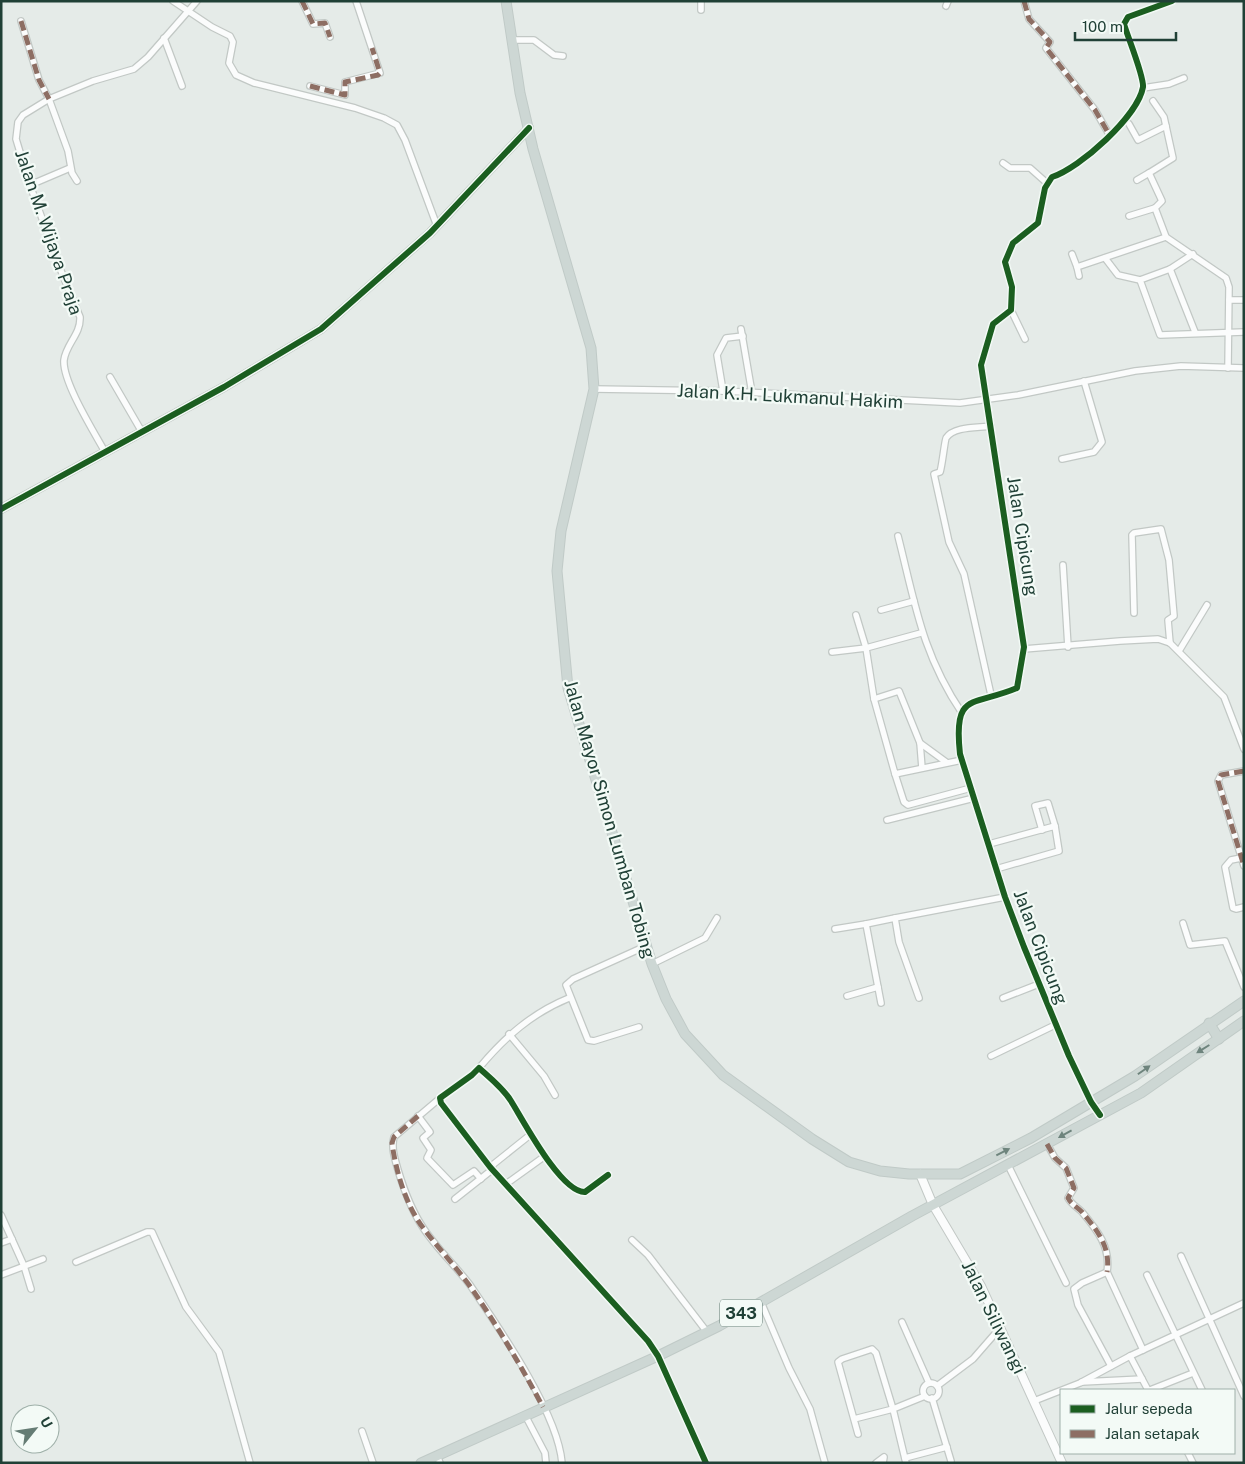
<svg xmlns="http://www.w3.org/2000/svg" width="1245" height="1464" viewBox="0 0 1245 1464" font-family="'Public Sans',sans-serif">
<rect width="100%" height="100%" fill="#e5ebe8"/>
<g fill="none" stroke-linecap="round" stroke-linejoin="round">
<defs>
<g id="minor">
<polyline points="173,1 212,27 230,36 233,42 229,63 236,75 254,83 355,108 384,118 397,125 405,140 437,226"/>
<polyline points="302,1 313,24 325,23 330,37"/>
<polyline points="1024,1 1029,19 1050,42 1046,48 1095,110 1110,136"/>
<polyline points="946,6 948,1"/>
<polyline points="701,10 701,1"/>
<polyline points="21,21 39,80 49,99 68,151 72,173 77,181"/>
<polyline points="164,38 182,86"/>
<polyline points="511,40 534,40 554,55 563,56"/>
<polyline points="310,86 345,95 345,82 380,73 356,1"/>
<polyline points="1143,88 1169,84 1184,78"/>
<polyline points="1153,101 1164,117 1173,158 1149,173 1162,201 1155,208"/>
<polyline points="1129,124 1138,140 1166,126"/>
<polyline points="1003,163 1010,168 1030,168 1048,184"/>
<polyline points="1137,180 1149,173"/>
<polyline points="30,185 70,168"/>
<polyline points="1129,216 1155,208 1166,237 1226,278 1229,287 1228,368"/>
<polyline points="1072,254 1077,267"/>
<polyline points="1193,254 1170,269 1140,280 1160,335 1244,332"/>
<polyline points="1105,258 1118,275 1140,280"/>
<polyline points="1170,269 1195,332"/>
<polyline points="1079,276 1077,267 1166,237"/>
<polyline points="1229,300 1244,300"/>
<polyline points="1011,310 1025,339"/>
<polyline points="741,329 752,393"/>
<polyline points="110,377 142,432"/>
<polyline points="594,389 723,391 960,403 1018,395 1135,371 1181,366 1244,368"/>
<polyline points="723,391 717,355 726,338 743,336"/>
<path d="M991,426C978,428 954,426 946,438C945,439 942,467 940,472L934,474L949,542L964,574L991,695"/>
<path d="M105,452C94,432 62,381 64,360C66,344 81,334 80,317L59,266L30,185L16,139L18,122L23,115L49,99L93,81L134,69L148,57L197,1"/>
<polyline points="1062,459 1094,452 1102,442 1084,381"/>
<path d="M898,536C915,603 922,654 962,713"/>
<polyline points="1063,565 1068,647"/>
<polyline points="881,610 914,601"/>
<polyline points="1134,613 1132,535 1134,533 1161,529 1169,560 1174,616 1168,620 1170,643"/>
<polyline points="1024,649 1120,641 1158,639 1170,643 1224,697 1244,749"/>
<polyline points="1179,651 1207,605"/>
<polyline points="832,652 866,648 856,615"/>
<polyline points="874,699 866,648 921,633"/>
<polyline points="920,743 922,768"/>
<polyline points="946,762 920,743 899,691 874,699 895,774 962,760"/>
<polyline points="1244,771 1221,775 1218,781 1244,866"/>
<polyline points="895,774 904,802 908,805 971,788"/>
<polyline points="887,820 974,798"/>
<polyline points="1042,830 1035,806 1048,803 1055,826"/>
<polyline points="989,844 1055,826 1059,851 996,869"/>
<polyline points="1241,858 1231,860 1225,867 1233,908 1236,909 1244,907"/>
<polyline points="1183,923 1190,945 1225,941 1244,987"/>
<polyline points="835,929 866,924"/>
<polyline points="652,964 705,938 717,918"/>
<polyline points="847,996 878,987"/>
<polyline points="919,998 899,942 895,918 1005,897"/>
<polyline points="1003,998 1039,984"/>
<polyline points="881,1003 866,924 895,918"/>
<polyline points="639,1027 594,1041 588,1040 566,985 573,979 646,946"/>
<polyline points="509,1034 544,1076 555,1095"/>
<polyline points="991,1056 1055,1025"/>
<path d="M479,1068C505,1037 532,1013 569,998"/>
<path d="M439,1099L394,1137C391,1148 395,1159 398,1170C404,1190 411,1209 422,1226C435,1247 455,1265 470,1285C499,1328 558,1413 562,1463"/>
<path d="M1100,1115L1091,1102L1069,1056L1024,947L1005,897L960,754C953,691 972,707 1017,688L1024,647L981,365L993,324L1011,310L1012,287L1005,262L1013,243L1038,223L1045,188L1052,177C1080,168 1138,116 1143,87C1144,76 1128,38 1124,24L1128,17L1172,1"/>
<polyline points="418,1116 430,1132 423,1138 431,1150 427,1158 453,1185 474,1171 481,1179"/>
<path d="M1047,1144L1055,1158L1066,1168L1074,1188L1068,1198C1071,1204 1077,1207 1082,1212C1097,1230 1111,1247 1107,1272"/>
<polyline points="1008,1165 1066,1283"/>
<polyline points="490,1167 530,1135"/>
<path d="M608,1175L585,1192C561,1193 523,1120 511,1101C503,1088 490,1078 479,1068L472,1075L440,1098L441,1103L490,1167L648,1341L658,1356L706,1463"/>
<polyline points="506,1184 545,1156"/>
<polyline points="455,1199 493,1169"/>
<polyline points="1,1215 24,1266 31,1289"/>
<polyline points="632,1240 648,1255 707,1332"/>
<polyline points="1,1243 12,1239"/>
<polyline points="1181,1256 1244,1396"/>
<polyline points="76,1262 147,1232 152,1232 186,1307 219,1352 250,1463"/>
<polyline points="1107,1272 1082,1283 1074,1289 1078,1305 1111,1366"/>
<polyline points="1107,1272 1143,1350"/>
<polyline points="1,1275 43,1259"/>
<polyline points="1147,1275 1202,1390"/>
<polyline points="761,1302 789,1368 810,1409 825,1463"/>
<polyline points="902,1322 929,1383"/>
<polyline points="1130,1356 1148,1390"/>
<polyline points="1082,1382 1142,1379"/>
<circle cx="931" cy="1391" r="8"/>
<polyline points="937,1386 973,1359 1000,1328"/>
<polyline points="1150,1390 1193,1373"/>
<polyline points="932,1398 951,1461"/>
<polyline points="1034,1401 1080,1383 1130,1356 1244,1303"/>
<polyline points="525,1415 545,1453 546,1463"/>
<polyline points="854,1419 893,1409 876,1353 872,1349 842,1359 838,1362 858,1434"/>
<polyline points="362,1431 373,1463"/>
<polyline points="1188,1453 1193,1463"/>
<polyline points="437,1455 440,1463"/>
<polyline points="905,1458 947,1447"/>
<polyline points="876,1463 884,1457 883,1463"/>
<polyline points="906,1463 893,1409 925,1396"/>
</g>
<g id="tertiary">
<polyline points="1,509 224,387 321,329 430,233 529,128"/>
<polyline points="920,1174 933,1205 981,1286 1062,1463"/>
</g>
<g id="primary">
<polyline points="506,1 520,93 533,149 591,348 594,389 561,531 557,571 568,688 652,964 666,999 685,1034 723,1075 812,1139 849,1162 880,1171 909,1174 960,1174 1031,1138 1135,1076 1244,1001"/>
<polyline points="1209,1023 1219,1039"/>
<polyline points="421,1463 658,1356 719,1326 912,1216 1141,1093 1244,1021"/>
</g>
</defs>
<!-- minor casing -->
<use href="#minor" stroke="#c2c8c5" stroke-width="8"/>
<!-- tertiary casing -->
<use href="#tertiary" stroke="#c2c8c5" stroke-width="10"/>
<!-- primary casing -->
<use href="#primary" stroke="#c0cac7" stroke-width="11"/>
<!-- minor -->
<use href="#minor" stroke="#fbfcfc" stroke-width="5.5"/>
<!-- tertiary -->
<use href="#tertiary" stroke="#fbfcfc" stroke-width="8"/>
<!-- primary -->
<use href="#primary" stroke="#cdd7d4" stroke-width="9"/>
<!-- quiet -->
<g stroke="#8d6e63" stroke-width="5" stroke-dasharray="10 5" stroke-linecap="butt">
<polyline points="302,1 313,24 325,23 330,37"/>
<polyline points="1024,1 1029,19 1050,42 1046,48 1095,110 1110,136"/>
<polyline points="21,21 39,80 49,99"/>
<polyline points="310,86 345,95 345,82 378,75 380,73 372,48"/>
<polyline points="1244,771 1221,775 1218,781 1244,866"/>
<path d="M418,1116L394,1137L392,1143C396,1172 406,1206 424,1229C439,1249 457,1268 472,1289C498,1327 521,1366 543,1407"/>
<path d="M1047,1144L1055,1158L1066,1168L1074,1188L1068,1198C1071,1204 1077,1207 1082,1212C1097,1230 1111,1247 1107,1272"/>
</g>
<defs>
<g id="cycleway">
<polyline points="1,509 224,387 321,329 430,233 529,128"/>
<path d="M1100,1115L1091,1102L1069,1056L1024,947L1005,897L960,754C953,691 972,707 1017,688L1024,647L981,365L993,324L1011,310L1012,287L1005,262L1013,243L1038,223L1045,188L1052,177C1080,168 1138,116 1143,87C1144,76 1128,38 1124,24L1128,17L1172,1"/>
<path d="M608,1175L585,1192C561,1193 523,1120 511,1101C503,1088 490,1078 479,1068L472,1075L440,1098L441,1103L490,1167L648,1341L658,1356L706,1463"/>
</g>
</defs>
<!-- cycleway casing -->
<use href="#cycleway" stroke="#f3faf6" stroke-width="9"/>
<!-- cycleway -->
<use href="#cycleway" stroke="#1b5e20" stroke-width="6"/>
</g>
<!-- one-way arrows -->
<defs><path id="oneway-solid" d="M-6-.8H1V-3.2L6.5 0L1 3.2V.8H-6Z" transform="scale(1.25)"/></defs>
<g fill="#6e847d">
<use href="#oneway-solid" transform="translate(1203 1049) rotate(148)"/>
<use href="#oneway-solid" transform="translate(1144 1070) rotate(-35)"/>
<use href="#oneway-solid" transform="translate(1065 1134) rotate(151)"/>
<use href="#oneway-solid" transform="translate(1003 1152) rotate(-27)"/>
</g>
<g text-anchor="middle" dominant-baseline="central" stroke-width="4.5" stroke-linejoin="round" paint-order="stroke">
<!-- shield labels -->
<rect fill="#f3faf6" stroke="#5f7870" stroke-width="1" x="720" y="1299.5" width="42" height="27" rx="4"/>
<g font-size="16" font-weight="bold" fill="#204036">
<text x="741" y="1313">343</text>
</g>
<!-- street labels -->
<g font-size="18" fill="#204036" stroke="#f3faf6">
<text transform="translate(49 232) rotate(71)">Jalan M. Wijaya Praja</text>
<text transform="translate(790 396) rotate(3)">Jalan K.H. Lukmanul Hakim</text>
<text transform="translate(1023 536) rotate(81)">Jalan Cipicung</text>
<text transform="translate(610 819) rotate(74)">Jalan Mayor Simon Lumban Tobing</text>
<text transform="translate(1041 947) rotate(69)">Jalan Cipicung</text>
<text transform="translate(994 1317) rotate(64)">Jalan Siliwangi</text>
</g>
</g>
<!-- border -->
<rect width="1245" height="1464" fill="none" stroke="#204036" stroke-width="5"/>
<!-- legend -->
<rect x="1060" y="1389" width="175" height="65" fill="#f3faf6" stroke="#9fb0a9"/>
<rect x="1070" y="1405" width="25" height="8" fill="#1b5e20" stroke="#9fb0a9"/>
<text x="1105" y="1414" font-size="15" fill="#204036">Jalur sepeda</text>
<rect x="1070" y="1430" width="25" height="8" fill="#8d6e63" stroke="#9fb0a9"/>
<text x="1105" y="1439" font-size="15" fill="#204036">Jalan setapak</text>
<!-- north arrow -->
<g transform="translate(35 1429) rotate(60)"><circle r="24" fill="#f3faf6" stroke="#9fb0a9"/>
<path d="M0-4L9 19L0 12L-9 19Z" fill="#657c74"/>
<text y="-8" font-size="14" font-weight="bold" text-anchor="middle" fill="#204036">U</text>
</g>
<!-- scale -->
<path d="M1075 32v8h101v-8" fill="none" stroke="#204036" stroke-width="2.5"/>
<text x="1082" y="32" font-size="15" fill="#204036" stroke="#f3faf6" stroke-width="4" paint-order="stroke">100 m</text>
</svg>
